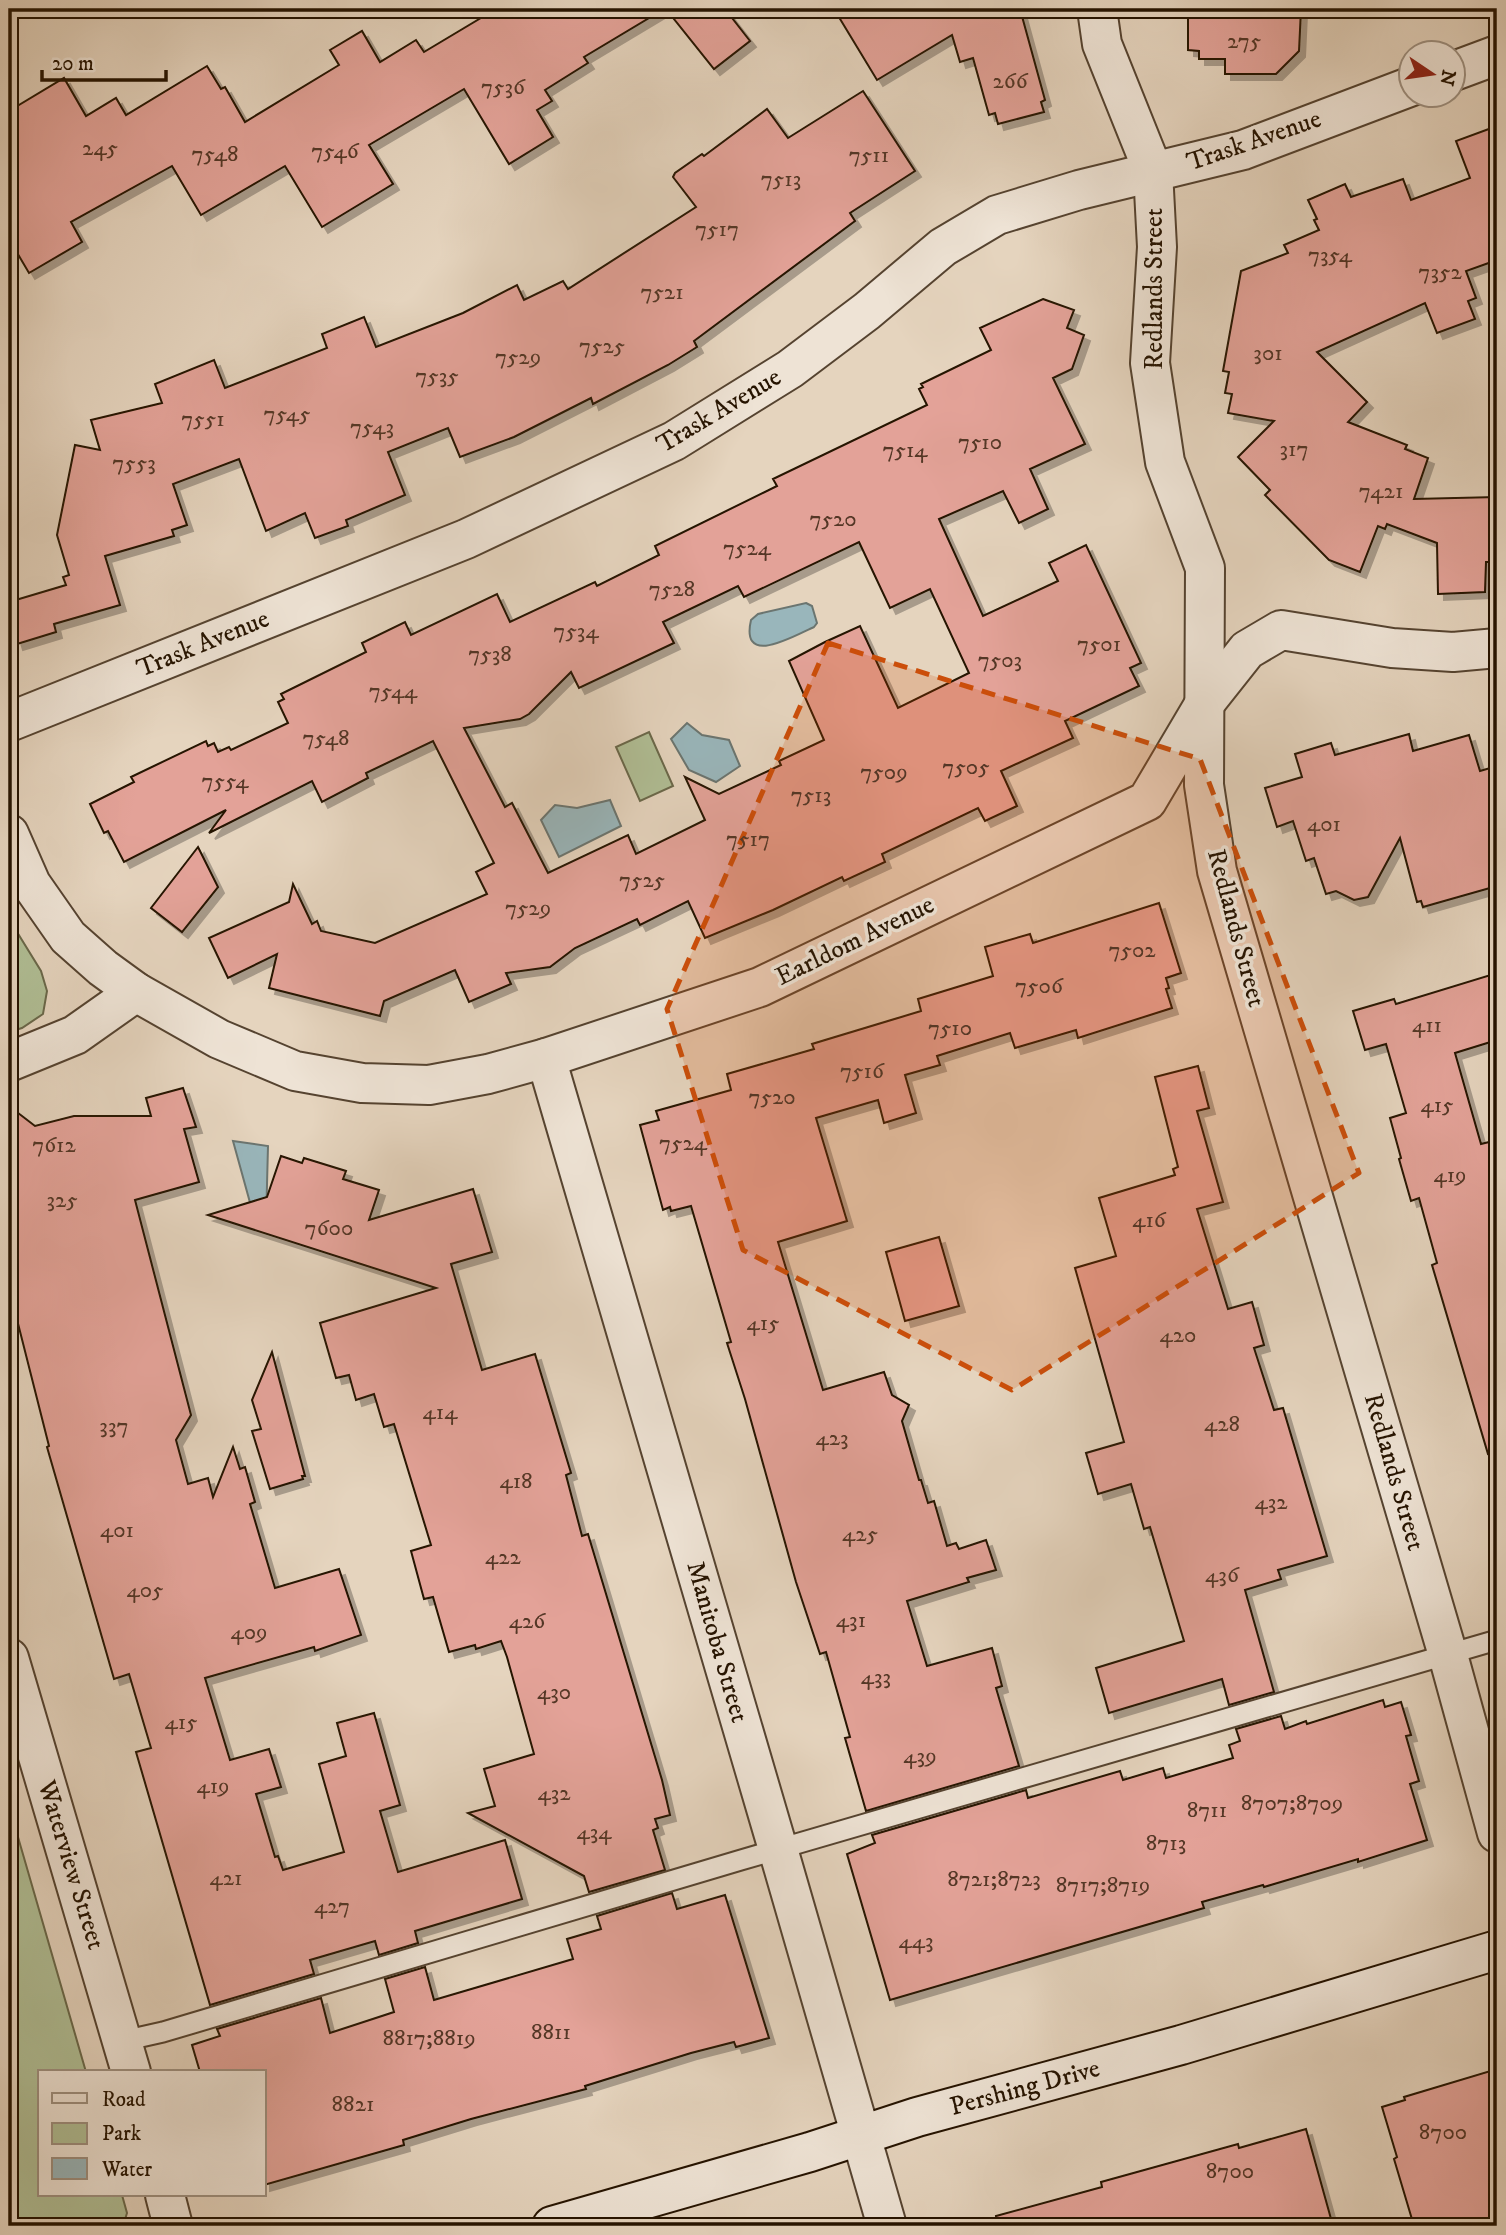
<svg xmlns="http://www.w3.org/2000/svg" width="1506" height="2235" viewBox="0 0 1506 2235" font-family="'IM FELL DW Pica',serif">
<defs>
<filter id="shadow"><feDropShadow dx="6" dy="6" stdDeviation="0" flood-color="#0004"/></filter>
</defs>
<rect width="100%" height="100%" fill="#e5d4be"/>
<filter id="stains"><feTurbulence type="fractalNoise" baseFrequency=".00286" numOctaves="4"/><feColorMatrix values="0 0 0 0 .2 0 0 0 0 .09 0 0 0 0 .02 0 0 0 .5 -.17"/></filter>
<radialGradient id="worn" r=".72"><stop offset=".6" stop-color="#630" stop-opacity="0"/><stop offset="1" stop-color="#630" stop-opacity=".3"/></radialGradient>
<!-- green -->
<g fill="#b0be95" stroke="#6a684a" stroke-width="2">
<polygon points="649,732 673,786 640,801 616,747"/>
<polygon points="9,919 41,971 47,991 43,1014 22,1028 9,1032"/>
<polygon points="9,1806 86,2072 40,2072 40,2195 122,2195 127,2213 123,2226 9,2226"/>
</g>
<!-- water -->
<g fill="#99b6bb" stroke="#6b7570" stroke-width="2">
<path d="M806,603L812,606L817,623L814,627C794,636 740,668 751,620L758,614Z"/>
<polygon points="687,723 702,735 729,740 740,766 716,782 689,770 671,739"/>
<polygon points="610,800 621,826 559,857 541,820 555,805 577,808"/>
<polygon points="233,1141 268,1146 266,1223 254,1217"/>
</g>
<!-- building -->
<g fill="#e3a298" stroke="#251300" stroke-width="2" fill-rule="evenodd" filter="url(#shadow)">
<polygon points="496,9 664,9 584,57 588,63 545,90 552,101 537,110 553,137 509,164 464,89 369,145 393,184 322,227 285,166 201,215 172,166 71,222 82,242 29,273 9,239 9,111 64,78 86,116 116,98 126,115 207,66 221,89 225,87 245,122 339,65 330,50 362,31 380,62 416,40 424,52"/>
<polygon points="666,9 725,9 750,41 714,69"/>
<polygon points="834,9 922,9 927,16 945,11 945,9 1020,9 1045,100 1041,102 1044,112 998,124 995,113 989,115 973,58 960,62 952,35 877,80"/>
<polygon points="1188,9 1301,9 1299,51 1276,74 1225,74 1225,59 1199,59 1199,51 1188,50"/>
<polygon points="863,91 915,171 850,213 855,221 694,341 697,347 668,365 593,404 591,398 514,437 460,457 448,428 388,452 405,495 346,520 348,526 315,538 305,513 266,531 239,459 173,484 187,525 172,530 174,536 105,556 120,605 54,624 56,632 17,644 9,617 9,602 66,585 63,577 69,575 57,535 75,445 100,450 91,420 162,403 155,384 214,360 225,388 327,348 322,334 364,317 376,347 463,313 517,285 524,300 563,281 568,289 696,207 673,177 675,173 702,154 704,156 767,109 788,138"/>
<polygon points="1497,126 1497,260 1466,271 1476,298 1468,301 1475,319 1437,333 1425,303 1317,352 1367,402 1348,422 1407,445 1405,449 1428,458 1414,499 1497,497 1497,562 1486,562 1485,592 1438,594 1437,543 1387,524 1385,529 1378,526 1360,572 1329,560 1265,495 1270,490 1238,457 1274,421 1228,413 1232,394 1225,393 1229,372 1223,371 1241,271 1288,253 1284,245 1319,230 1314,220 1317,219 1308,200 1345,184 1351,197 1403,179 1411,200 1470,178 1456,141"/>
<path d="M1043,299L1074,310L1067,328L1084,335L1072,369L1053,378L1085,444L1030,469L1048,509L1019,523L1003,491L939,519L983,616L1058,581L1049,563L1086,545L1141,663L1130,668L1139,686L1065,721L1073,738L1001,771L1017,806L985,821L978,808L882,854L885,862L844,881L842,877L773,910L705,938L688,901L640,925L637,919L575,948L550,967L506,973L511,984L469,1002L455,970L384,1001L380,1016L269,988L277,954L228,978L209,938L289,902L293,884L312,924L317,921L321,931L375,943L487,894L476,872L494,863L433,741L366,773L368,778L322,802L312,781L209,833L226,810L124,862L108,831L104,833L90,804L134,782L131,777L206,741L208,746L214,743L218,752L229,747L231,750L288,723L278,702L284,699L281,694L366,652L362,643L405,622L411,635L497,594L510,622L595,582L597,586L659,555L655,546L777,486L773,479L927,405L919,389L923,387L921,384L991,350L980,328ZM859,542L890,608L930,589L969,673L898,708L860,626L825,642L789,661L824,740L779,761L781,765L719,794L685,777L705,820L636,854L628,835L548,873L512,803L505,807L464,728L520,719L529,714L571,672L579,688L674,643L663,622L738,586L744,597Z"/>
<polygon points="1409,734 1413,751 1469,735 1480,771 1497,766 1497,886 1423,907 1421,901 1417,902 1400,838 1368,897 1354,900 1336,891 1326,894 1314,858 1306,861 1293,821 1277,827 1265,788 1302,777 1295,754 1331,743 1335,755"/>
<polygon points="198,847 218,887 182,932 151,908"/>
<polygon points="1159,903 1181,973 1166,978 1169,988 1166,989 1172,1008 1078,1038 1076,1030 1015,1048 1010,1033 937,1056 940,1065 905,1075 916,1113 884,1123 878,1100 816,1118 847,1221 778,1242 823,1390 884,1372 892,1395 909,1405 902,1421 919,1480 921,1480 928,1503 934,1501 947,1546 956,1543 959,1549 986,1540 996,1570 967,1578 969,1582 907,1601 927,1666 992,1648 1002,1686 996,1688 1019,1766 866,1811 845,1738 850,1737 826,1652 820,1654 796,1582 745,1399 727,1343 731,1342 691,1206 671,1211 670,1207 663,1210 640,1125 659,1120 656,1111 731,1090 727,1074 814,1049 812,1044 921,1011 918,999 993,976 985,947 1030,934 1033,943"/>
<polygon points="1497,973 1497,1040 1455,1053 1481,1144 1497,1140 1497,1452 1488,1454 1432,1265 1437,1263 1419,1198 1411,1201 1399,1159 1401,1158 1390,1118 1406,1113 1386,1044 1365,1050 1353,1011 1394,999 1396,1004"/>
<polygon points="1198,1066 1209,1108 1197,1111 1223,1202 1197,1209 1228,1309 1252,1302 1264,1345 1254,1348 1274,1410 1283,1408 1327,1556 1278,1570 1281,1579 1245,1590 1274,1692 1229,1705 1222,1679 1109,1713 1096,1668 1184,1641 1150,1527 1144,1529 1131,1484 1098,1494 1086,1453 1124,1442 1075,1268 1116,1256 1099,1198 1175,1175 1173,1169 1178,1167 1155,1077"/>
<polygon points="183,1088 196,1127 184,1129 199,1182 135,1200 191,1415 176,1440 188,1484 208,1478 213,1497 233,1447 240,1469 245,1467 255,1502 250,1504 275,1588 339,1569 361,1635 315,1651 314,1647 205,1678 230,1760 269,1749 281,1787 256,1794 275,1857 278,1856 283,1870 344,1852 319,1764 346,1756 337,1723 374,1713 400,1805 380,1811 398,1872 505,1840 522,1899 415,1931 418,1943 379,1955 375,1941 310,1960 314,1974 210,2005 136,1752 151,1748 129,1674 114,1679 47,1447 49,1446 9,1288 9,1106 35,1126 74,1116 151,1116 146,1098"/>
<polygon points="281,1156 302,1163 304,1158 346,1171 343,1179 379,1190 369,1220 473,1189 492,1252 451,1264 482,1370 535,1354 571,1473 566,1475 582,1536 588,1534 662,1780 670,1815 655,1819 658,1828 653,1830 665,1870 589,1892 584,1876 468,1813 495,1806 484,1769 534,1754 507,1657 501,1641 476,1649 475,1645 449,1652 433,1597 424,1599 411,1551 431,1545 394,1424 384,1427 374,1394 356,1400 349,1375 336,1378 320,1323 436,1288 208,1215 267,1197"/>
<polygon points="939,1237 959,1306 905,1321 886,1252"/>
<polygon points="272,1352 305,1476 302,1476 303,1479 270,1489 252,1431 261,1429 252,1400"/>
<polygon points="1383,1700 1385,1707 1401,1702 1411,1735 1406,1736 1419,1781 1410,1784 1427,1840 1358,1862 1358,1859 1264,1887 1263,1885 1202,1902 1204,1908 890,2000 847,1854 875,1843 872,1835 1026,1790 1028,1798 1120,1771 1123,1780 1163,1768 1166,1778 1233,1758 1229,1745 1240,1741 1236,1729 1281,1716 1285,1729 1306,1721 1307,1724"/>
<polygon points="672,1893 677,1909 725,1895 769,2038 736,2047 734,2042 691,2053 585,2086 586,2089 471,2119 403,2140 404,2145 264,2185 264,2072 200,2072 192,2045 220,2036 217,2029 321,1998 330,2033 394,2012 385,1979 425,1967 434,2000 573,1959 567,1939 601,1929 597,1916"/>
<polygon points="1497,2069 1497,2226 1414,2226 1394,2159 1397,2157 1382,2107 1405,2100 1404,2097"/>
<polygon points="1306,2129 1333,2226 997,2226 996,2216 1102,2187 1101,2182 1238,2144 1239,2148"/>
</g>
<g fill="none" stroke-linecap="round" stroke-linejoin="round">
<defs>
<polyline id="service" points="123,2041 163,2032 741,1860 1497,1640"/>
<g id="minor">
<polyline points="1097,9 1102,44 1153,171 1157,247 1150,363 1165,462 1205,568 1204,785 1217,871 1448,1655 1497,1833"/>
<polyline points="1454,71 1497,55"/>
<polyline points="9,722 466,539 674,441 790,369 867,311 943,247 997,215 1079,190 1243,150 1412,86"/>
<polyline points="9,834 31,884 68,937 103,968 136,992 219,1039 295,1071 362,1083 429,1085 488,1074 546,1058 760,987 1147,801 1205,703 1247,650 1281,630 1392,648 1453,652 1497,648"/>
<polyline points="546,1058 778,1849 887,2226"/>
<polyline points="9,1062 75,1035 136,992"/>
<polyline points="9,1658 131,2072"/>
<polyline points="165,2195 173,2226"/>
</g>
<polyline id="secondary" points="552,2226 810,2152 917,2117 1181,2045 1497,1950"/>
</defs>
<!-- service casing -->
<use href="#service" stroke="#554330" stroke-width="23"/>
<!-- minor casing -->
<use href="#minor" stroke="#554330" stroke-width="42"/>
<!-- secondary casing -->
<use href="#secondary" stroke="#251300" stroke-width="42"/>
<!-- service -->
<use href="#service" stroke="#eee3d5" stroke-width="19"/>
<!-- minor -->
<use href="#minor" stroke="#eee3d5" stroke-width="38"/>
<!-- secondary -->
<use href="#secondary" stroke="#eee3d5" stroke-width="38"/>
</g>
<!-- marked area -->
<path fill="#cb4e0a" fill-opacity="0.2" stroke="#cb4e0a" stroke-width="5" stroke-dasharray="14 9" stroke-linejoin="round" d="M828,643L1200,759L1359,1173L1012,1390L743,1250L667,1009Z"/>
<g text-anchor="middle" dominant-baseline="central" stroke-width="7" stroke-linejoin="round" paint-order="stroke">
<!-- number labels -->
<g font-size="23" fill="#543726">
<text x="1244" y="41">275</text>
<text x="1010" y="81">266</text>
<text x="503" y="87">7536</text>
<text x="100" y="148">245</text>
<text x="335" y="151">7546</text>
<text x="215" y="154">7548</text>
<text x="869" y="155">7511</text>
<text x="781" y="179">7513</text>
<text x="717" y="229">7517</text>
<text x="1330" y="255">7354</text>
<text x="1440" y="272">7352</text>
<text x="662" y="292">7521</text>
<text x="602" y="346">7525</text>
<text x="1268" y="353">301</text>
<text x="518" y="357">7529</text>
<text x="437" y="376">7535</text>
<text x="287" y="414">7545</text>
<text x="203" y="419">7551</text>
<text x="372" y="427">7543</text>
<text x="980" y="442">7510</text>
<text x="1294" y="449">317</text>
<text x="905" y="450">7514</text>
<text x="134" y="463">7553</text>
<text x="1381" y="491">7421</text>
<text x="833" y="519">7520</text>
<text x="747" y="548">7524</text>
<text x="672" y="589">7528</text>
<text x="576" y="631">7534</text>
<text x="1099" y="644">7501</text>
<text x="490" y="654">7538</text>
<text x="1000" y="660">7503</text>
<text x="393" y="691">7544</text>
<text x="326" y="738">7548</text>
<text x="966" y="767">7505</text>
<text x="884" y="772">7509</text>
<text x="225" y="781">7554</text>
<text x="811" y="795">7513</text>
<text x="1324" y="824">401</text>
<text x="748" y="839">7517</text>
<text x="642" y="880">7525</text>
<text x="528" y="908">7529</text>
<text x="1132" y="950">7502</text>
<text x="1039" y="986">7506</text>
<text x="1427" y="1025">411</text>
<text x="950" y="1028">7510</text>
<text x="862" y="1071">7516</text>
<text x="772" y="1097">7520</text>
<text x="1437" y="1105">415</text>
<text x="683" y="1143">7524</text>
<text x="54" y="1145">7612</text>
<text x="1450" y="1175">419</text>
<text x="62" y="1200">325</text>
<text x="1149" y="1220">416</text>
<text x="329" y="1228">7600</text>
<text x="763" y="1323">415</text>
<text x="1178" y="1335">420</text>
<text x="440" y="1412">414</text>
<text x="1222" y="1424">428</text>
<text x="114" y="1426">337</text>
<text x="832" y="1438">423</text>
<text x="516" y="1481">418</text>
<text x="1271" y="1502">432</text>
<text x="117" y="1530">401</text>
<text x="860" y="1534">425</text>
<text x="503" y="1557">422</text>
<text x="1222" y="1575">436</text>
<text x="145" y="1590">405</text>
<text x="851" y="1620">431</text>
<text x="527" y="1621">426</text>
<text x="249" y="1632">409</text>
<text x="876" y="1677">433</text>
<text x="554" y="1692">430</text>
<text x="181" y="1722">415</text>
<text x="920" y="1756">439</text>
<text x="213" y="1786">419</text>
<text x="554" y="1793">432</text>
<text x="1292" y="1803">8707;8709</text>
<text x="1207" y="1810">8711</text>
<text x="594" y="1832">434</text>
<text x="1166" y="1843">8713</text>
<text x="226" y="1878">421</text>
<text x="994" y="1879">8721;8723</text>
<text x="1103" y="1885">8717;8719</text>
<text x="332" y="1906">427</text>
<text x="916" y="1941">443</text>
<text x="551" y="2032">8811</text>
<text x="429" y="2038">8817;8819</text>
<text x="353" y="2104">8821</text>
<text x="1443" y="2132">8700</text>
<text x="1230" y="2171">8700</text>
</g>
<!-- street labels -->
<g font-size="26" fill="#251300" stroke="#eee3d5">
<text transform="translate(1254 141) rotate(-19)">Trask Avenue</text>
<text transform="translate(1154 289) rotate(-90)">Redlands Street</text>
<text transform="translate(719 411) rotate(-31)">Trask Avenue</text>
<text transform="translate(203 644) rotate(-22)">Trask Avenue</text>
<text transform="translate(1236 928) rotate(75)">Redlands Street</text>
<text transform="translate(855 941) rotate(-26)">Earldom Avenue</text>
<text transform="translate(1394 1472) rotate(74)">Redlands Street</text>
<text transform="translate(717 1642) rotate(74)">Manitoba Street</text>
<text transform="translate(71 1865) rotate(73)">Waterview Street</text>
<text transform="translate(1025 2088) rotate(-15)">Pershing Drive</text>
</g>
</g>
<!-- margin -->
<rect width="1506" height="2235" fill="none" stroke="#e5d4be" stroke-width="35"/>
<rect x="10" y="10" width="1485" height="2214" fill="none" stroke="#251300" stroke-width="3.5"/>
<rect x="18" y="18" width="1471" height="2200" fill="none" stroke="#251300" stroke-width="2"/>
<!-- legend -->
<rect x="38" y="2070" width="228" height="126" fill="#eee3d5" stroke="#9e9080" stroke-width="2"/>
<rect x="52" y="2093" width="35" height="10" fill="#eee3d5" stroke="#9e9080" stroke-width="2"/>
<text x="102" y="2106" font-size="21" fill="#251300">Road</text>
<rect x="52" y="2123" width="35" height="21" fill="#b0be95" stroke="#9e9080" stroke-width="2"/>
<text x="102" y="2140" font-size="21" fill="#251300">Park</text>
<rect x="52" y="2158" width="35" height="21" fill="#99b6bb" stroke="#9e9080" stroke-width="2"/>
<text x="102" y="2176" font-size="21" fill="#251300">Water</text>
<!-- north arrow -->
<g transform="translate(1432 74) rotate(103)"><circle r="33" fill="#eee3d5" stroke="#9e9080" stroke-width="2"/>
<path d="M0-5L12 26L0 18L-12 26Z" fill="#8f2418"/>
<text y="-10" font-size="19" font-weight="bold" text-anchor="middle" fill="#251300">N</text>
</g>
<!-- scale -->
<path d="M42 70v10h124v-10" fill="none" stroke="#251300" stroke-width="3.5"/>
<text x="52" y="70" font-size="21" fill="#251300" stroke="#eee3d5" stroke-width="5" paint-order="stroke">20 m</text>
<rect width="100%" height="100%" filter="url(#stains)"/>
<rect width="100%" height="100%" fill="url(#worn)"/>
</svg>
